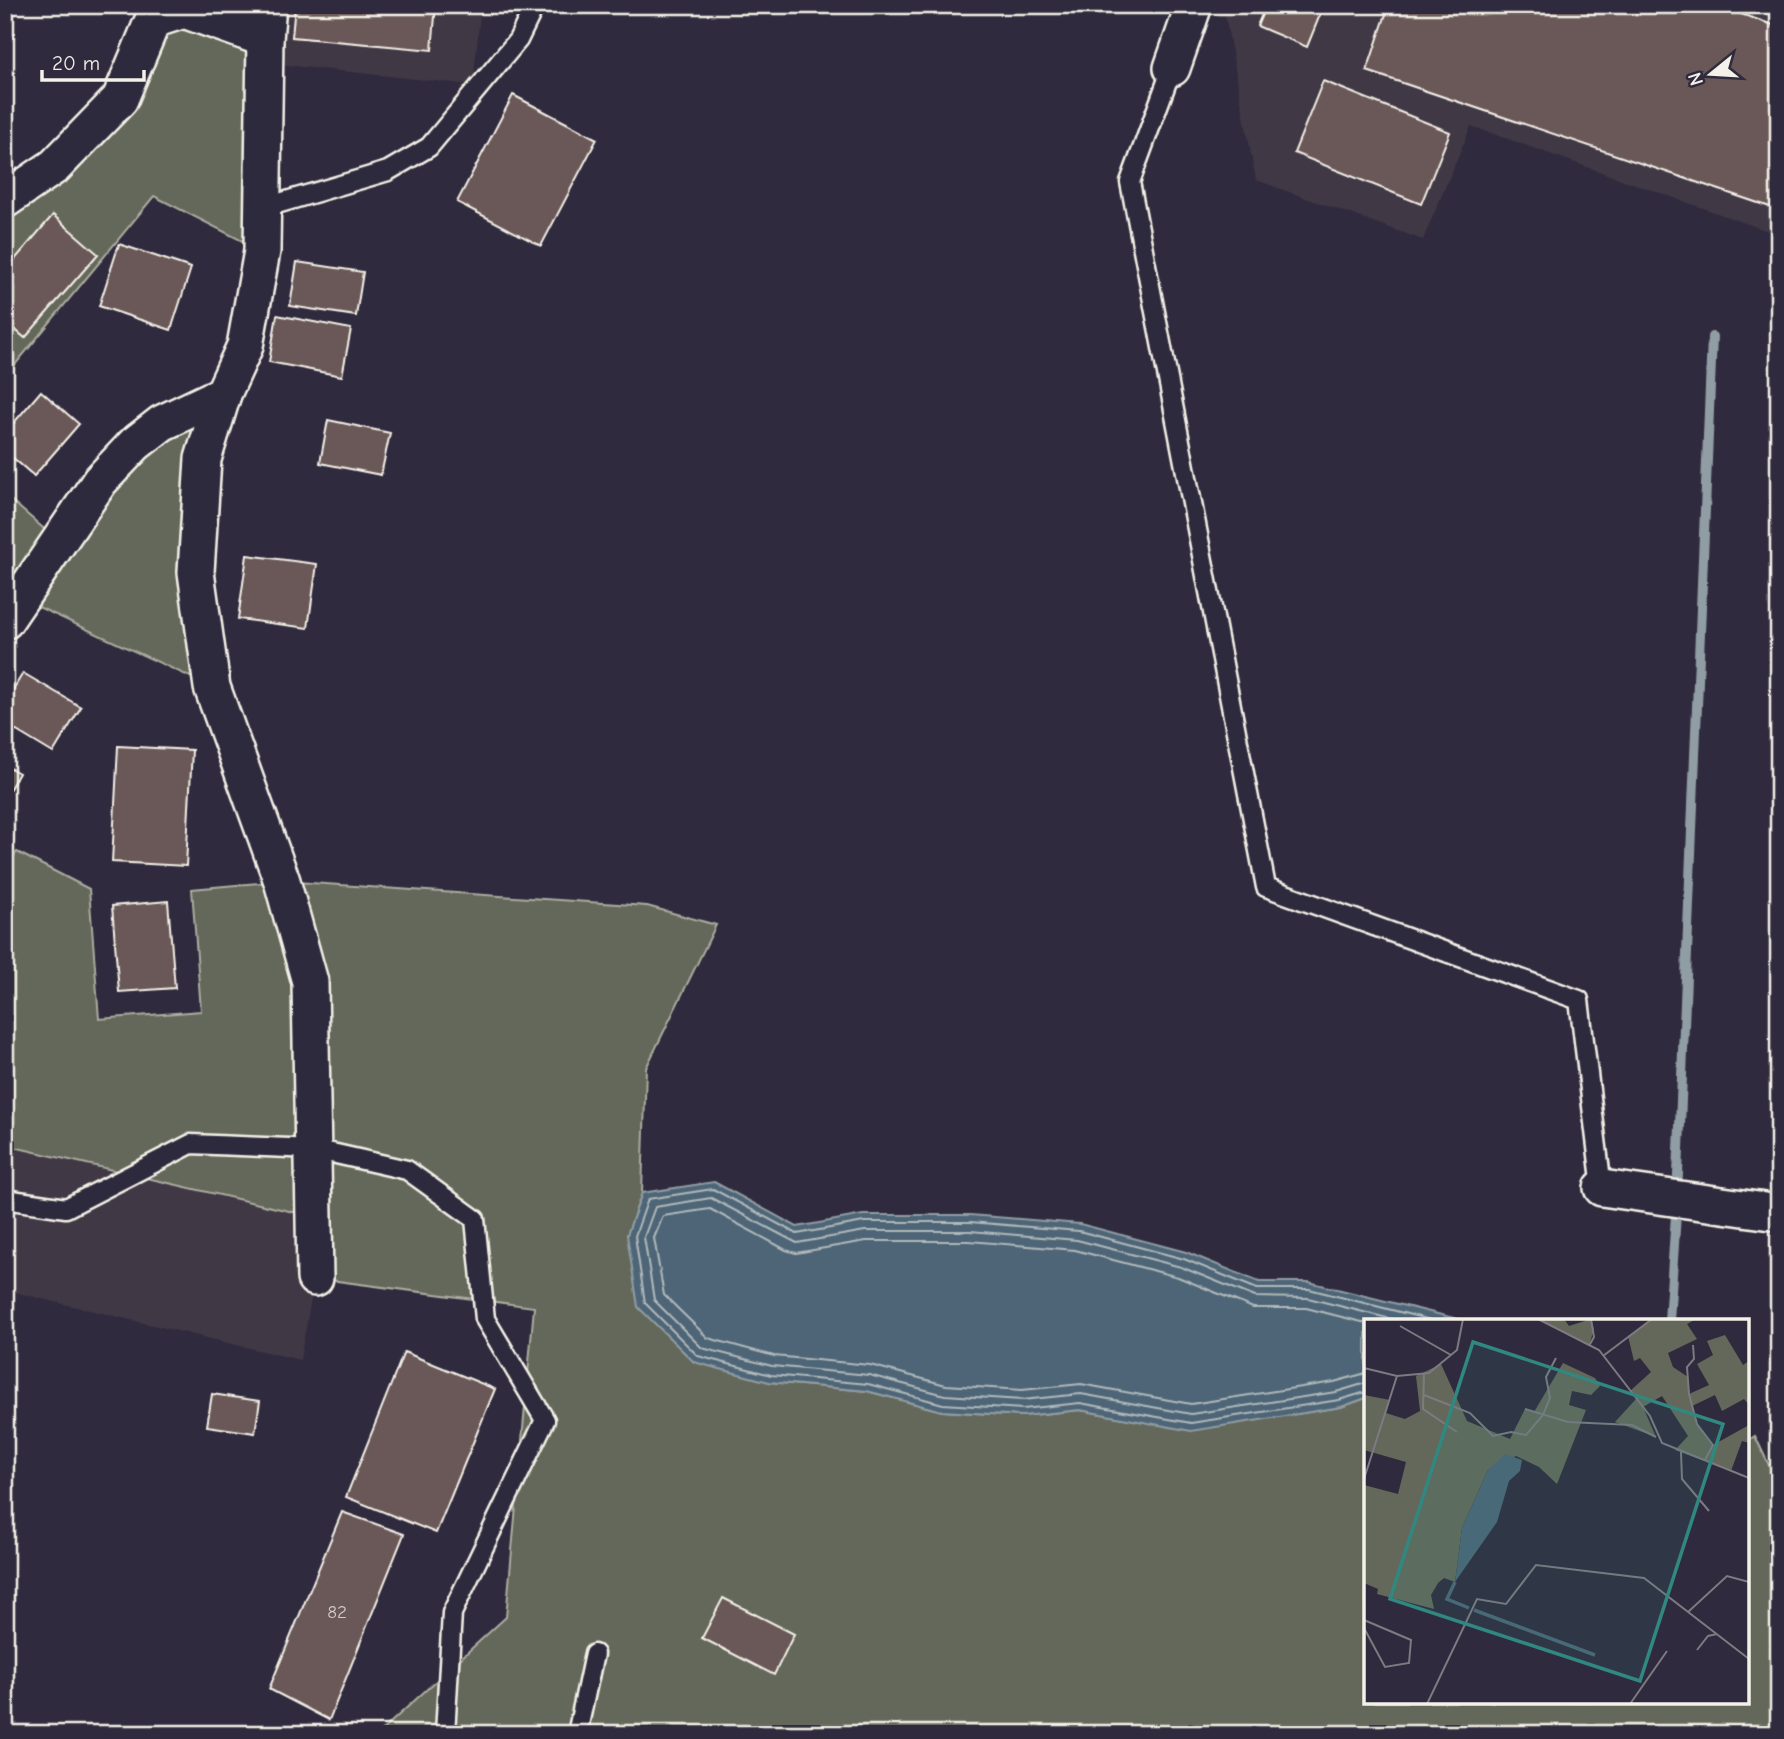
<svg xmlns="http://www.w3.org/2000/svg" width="1784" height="1739" viewBox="0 0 1784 1739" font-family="'Comic Neue',sans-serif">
<rect width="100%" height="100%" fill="#2f2a3d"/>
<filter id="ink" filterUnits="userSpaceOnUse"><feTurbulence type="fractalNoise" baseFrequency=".0143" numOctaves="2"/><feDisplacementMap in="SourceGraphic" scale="14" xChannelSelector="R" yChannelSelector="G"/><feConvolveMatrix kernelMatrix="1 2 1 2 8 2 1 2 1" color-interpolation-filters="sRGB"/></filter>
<g filter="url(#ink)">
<!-- built -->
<g fill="#413845">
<polygon points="268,5 481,5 473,85 265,63"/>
<polygon points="1223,5 1779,5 1779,235 1471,126 1423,240 1256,180"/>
<polygon points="5,1145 315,1217 315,1278 300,1360 5,1290"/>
</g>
<!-- green -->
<g fill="#64685a" stroke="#acaca1" stroke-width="2">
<polygon points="137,5 268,5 262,251 154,196 5,377 5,200 55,166 153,20"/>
<polygon points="223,394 203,459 212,687 19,598 5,621 5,495 58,541 76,515"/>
<polygon points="17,852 89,889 99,1019 201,1011 192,889 282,881 647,906 716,925 646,1068 642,1193 627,1235 769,1382 867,1391 942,1411 1023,1416 1080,1410 1191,1430 1341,1407 1366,1398 1366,1702 1747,1702 1747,1441 1755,1436 1777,1482 1778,1734 378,1734 506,1617 534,1307 315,1278 315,1217 5,1145 5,867"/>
</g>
<!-- water -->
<polygon fill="#4d6577" stroke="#909da4" stroke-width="2" points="714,1182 797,1227 863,1215 970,1215 1080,1224 1186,1252 1259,1282 1309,1282 1466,1321 1366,1321 1366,1398 1341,1407 1191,1431 1080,1410 1023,1416 942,1411 867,1391 769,1382 694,1362 638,1307 627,1235 642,1193"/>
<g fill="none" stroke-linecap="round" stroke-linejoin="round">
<!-- shore -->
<g stroke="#b1b9bb" stroke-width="2">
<polyline points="1366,1323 1306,1308 1253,1308 1178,1277 1075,1250 969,1241 866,1241 796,1253 786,1250 710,1209 663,1216 654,1238 664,1295 708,1338 774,1356 870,1365 946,1385 1022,1390 1081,1384 1191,1404 1334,1382 1366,1373"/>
<polyline points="1366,1383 1336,1392 1191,1414 1081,1394 1022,1400 945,1395 869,1375 772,1366 702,1348 654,1300 644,1237 655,1207 711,1198 797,1243 865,1231 970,1231 1077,1240 1181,1267 1255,1297 1308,1298 1399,1321"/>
<polyline points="1366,1392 1339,1400 1191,1423 1080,1403 1023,1409 943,1404 868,1384 771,1375 698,1356 645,1303 635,1236 648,1199 713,1189 797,1234 864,1222 970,1222 1079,1231 1184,1259 1257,1289 1309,1289 1435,1321"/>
</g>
<!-- stream -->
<polyline stroke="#909da4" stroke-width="10" points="1669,1321 1677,1199 1712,337"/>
</g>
<!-- building -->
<g fill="#6b5959" stroke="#f4f1e8" stroke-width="2">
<polygon points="295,5 436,5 432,50 292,37"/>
<polygon points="1266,5 1324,5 1307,47 1257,26"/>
<polygon points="1389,5 1715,5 1779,27 1779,210 1367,71"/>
<polygon points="1323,81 1450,132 1421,204 1294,153"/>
<polygon points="513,95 597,139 541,246 457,202"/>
<polygon points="5,126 14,140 5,145"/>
<polygon points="53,215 98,254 25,338 5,321 5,271"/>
<polygon points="119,244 191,268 171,330 99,306"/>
<polygon points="297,262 363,272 356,316 290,306"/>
<polygon points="277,315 351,329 342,376 269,362"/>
<polygon points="41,391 79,424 34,476 5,451 5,433"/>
<polygon points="328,420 390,433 381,475 320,463"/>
<polygon points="247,555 317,564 308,628 238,619"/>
<polygon points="23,673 81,707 53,753 5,724 5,703"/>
<polygon points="118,746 192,750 186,866 112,862"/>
<polygon points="5,765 19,773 5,797"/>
<polygon points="168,901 175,988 119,992 112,906"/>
<polygon points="404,1352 495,1389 436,1533 346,1497"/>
<polygon points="212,1394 260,1401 255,1433 207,1426"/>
<polygon points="342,1512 404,1534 329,1720 269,1689"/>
<polygon points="723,1598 794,1634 774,1675 702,1638"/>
</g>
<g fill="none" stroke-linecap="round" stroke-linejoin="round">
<defs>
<g id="lane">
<polyline points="1172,68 1130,182 1266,887 1579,1000 1602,1188"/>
<polyline points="263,208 388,171 429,147 518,40 535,5"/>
<polyline points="5,1199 66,1208 191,1144 314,1149 407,1170 475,1219 485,1319 545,1420 452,1613 445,1734"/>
<polyline points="577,1734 594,1654"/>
</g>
<g id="street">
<polyline points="1172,68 1194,5"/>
<polyline points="5,200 55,166 120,99 153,20 184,10 265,39"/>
<polyline points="223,394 203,459 196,572 212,687 282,881 310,982 315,1278"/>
<polyline points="5,621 100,481 135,444 162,423 223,394 245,346 262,251 265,39 268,5"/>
<polyline points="1602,1188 1779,1213"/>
</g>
</defs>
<!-- lane casing -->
<use href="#lane" stroke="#f4f1e8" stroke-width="23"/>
<!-- street casing -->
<use href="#street" stroke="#f4f1e8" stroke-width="40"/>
<!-- lane -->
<use href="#lane" stroke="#2f2a3d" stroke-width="18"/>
<!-- street -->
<use href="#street" stroke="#2f2a3d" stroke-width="35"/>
</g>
</g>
<g text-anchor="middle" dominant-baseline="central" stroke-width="5" stroke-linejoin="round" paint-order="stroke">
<!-- number labels -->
<g font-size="19" fill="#d2cbc4">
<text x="337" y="1612">82</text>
</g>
</g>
<!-- overview -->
<g transform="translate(1364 1319)">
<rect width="385" height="385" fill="#2f2a3d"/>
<path d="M174,0H200L205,7L227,0L230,10L225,27ZM288,0H332L323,5L333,20L304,34L309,48L324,58L325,75L345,66L333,45L349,36L343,22L361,16L379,46L385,42V86L380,80L358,92L351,76L328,87L333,105L349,126L385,106V124L378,122L367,152L311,131L324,117L298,77L279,88L292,118L251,103L272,80L266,72L287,53L276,39L270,42L264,17ZM199,44L231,59L236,67L227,76L208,72L205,86L222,91L193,165L175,148L152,137L124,151L98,209L91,263L80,259L74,264L67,276L70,290L13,275L14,270L0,264V166L34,175L42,143L0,131V76L26,81L22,94L41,100L56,92L52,57L77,45L103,102L146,120L161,90L170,93Z" fill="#64685a"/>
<path d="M141,135L158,141L156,152L145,162L133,203L91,263L98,209L124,151Z" fill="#4d6577"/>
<path fill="none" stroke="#4d6577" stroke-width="3.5" d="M91,263L83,280L105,289M110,291L231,336"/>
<path fill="none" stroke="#7e7a81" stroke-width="2" d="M174,0L235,31L286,97L298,124L385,159M36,7L87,36M329,26L330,40L323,48L325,75L333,105L349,126L341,141M225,27L230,18L227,0M239,37L288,0M0,49L33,57L65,54L93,31L99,0M60,55L59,90L93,113M60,76L106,94L129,117L147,113L162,116L179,96L186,79L182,58L192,39M161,90L204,103L268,106L292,118M317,133L318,160L345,192M0,160L33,57M324,293L363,257L385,263M0,301L47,321L45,344L21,348L0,309M333,331L344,317L353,315M63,385L113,280L142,285L172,246L280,259L385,340M266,385L303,332"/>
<path fill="#318880" fill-opacity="0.15" stroke="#318880" stroke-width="3.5" d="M109,23L359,105L276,362L26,280Z"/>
<rect width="385" height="385" fill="none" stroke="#f4f1e8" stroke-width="3.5"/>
</g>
<!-- margin -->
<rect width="1784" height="1739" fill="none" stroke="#2f2a3d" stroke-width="28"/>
<rect x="14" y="14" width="1756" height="1711" fill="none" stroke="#f4f1e8" stroke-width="2.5" filter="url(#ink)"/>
<!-- north arrow -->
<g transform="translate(1711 74) rotate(252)" stroke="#2f2a3d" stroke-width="5" paint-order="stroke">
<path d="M0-5L12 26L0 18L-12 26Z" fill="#f4f1e8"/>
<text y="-10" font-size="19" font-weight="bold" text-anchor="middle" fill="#f4f1e8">N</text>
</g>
<!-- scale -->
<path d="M42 70v10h102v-10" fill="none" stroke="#f4f1e8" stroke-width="3.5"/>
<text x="52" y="70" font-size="21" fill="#f4f1e8" stroke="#2f2a3d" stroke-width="5" paint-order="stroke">20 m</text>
</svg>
